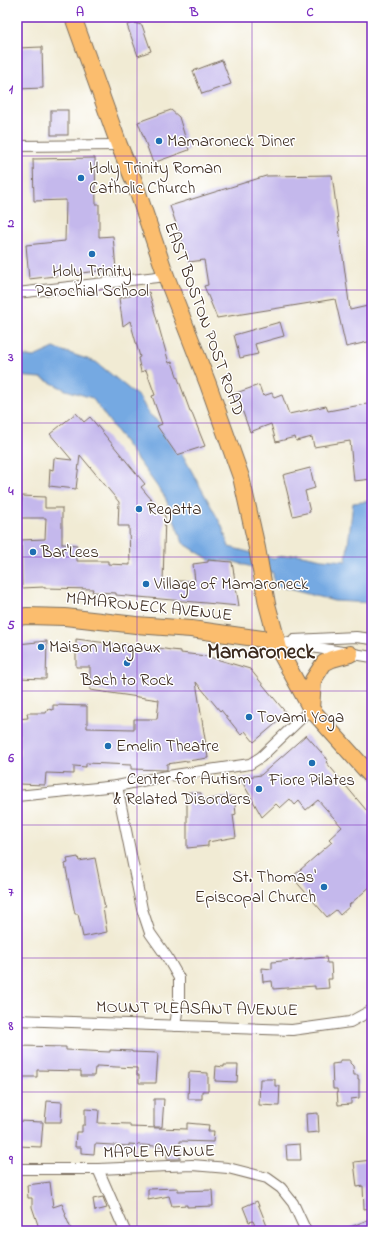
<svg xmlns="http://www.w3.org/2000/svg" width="389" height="1248" viewBox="0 0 389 1248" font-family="'Indie Flower',sans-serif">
<rect width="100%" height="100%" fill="#fff"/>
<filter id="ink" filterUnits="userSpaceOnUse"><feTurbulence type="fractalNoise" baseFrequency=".025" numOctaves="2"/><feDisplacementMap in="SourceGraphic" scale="8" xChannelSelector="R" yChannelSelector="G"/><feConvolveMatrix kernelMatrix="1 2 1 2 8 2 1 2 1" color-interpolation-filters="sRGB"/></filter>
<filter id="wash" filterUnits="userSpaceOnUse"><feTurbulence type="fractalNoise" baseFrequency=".012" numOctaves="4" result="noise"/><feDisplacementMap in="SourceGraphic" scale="16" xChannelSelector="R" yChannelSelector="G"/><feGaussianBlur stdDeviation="0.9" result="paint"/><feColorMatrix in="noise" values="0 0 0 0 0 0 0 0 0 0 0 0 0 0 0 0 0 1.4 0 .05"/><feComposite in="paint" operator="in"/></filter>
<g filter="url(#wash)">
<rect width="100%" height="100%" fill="#f1ebd4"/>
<!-- water -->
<polygon fill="#75a9e2" stroke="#586a80" points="54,348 96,362 140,398 149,414 161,424 181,452 222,526 229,547 272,558 297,554 322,559 346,561 353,503 372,501 372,603 334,601 274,585 273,573 231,561 210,560 183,543 165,497 92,398 66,390 41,378 17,376 17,355 34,357"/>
<g id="blocks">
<!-- building -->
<g fill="#c4b8ec">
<polygon points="134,23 142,25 151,51 138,56 127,25"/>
<polygon points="42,47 43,88 17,89 17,48"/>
<polygon points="222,60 231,84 202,94 193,71"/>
<rect x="51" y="110" width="17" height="25"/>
<polygon points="171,110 179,117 189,150 153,163 138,122"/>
<polygon points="95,158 96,204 99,204 99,237 113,236 116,269 29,279 26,245 65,241 66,200 34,201 33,159"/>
<polygon points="332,175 350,310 372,305 372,341 346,347 335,299 217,318 204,286 208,285 204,260 189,262 170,206 266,176"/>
<polygon points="149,292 169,363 172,362 190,411 191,411 205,446 177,455 157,426 162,424 152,396 155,395 146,370 141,372 138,358 140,357 130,321 123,326 119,298"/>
<polygon points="280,322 284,336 255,344 258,354 240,358 234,335"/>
<polygon points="259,385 263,396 272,393 274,398 282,395 289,414 326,406 328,411 372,403 372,479 354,481 350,441 314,447 312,437 296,441 295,437 276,442 271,424 250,432 236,393"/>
<polygon points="76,413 84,422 90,417 145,484 141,487 165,516 163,581 195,581 193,564 208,562 208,560 232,562 239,606 116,595 116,593 92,592 93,589 44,588 44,587 22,588 21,540 45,539 46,518 19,518 19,510 21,509 22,496 45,497 45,508 62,508 62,544 77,545 77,561 108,561 108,564 130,565 129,526 118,526 119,502 80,455 76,489 49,486 50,469 53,470 54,458 72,460 50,434"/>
<polygon points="310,468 315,488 305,491 310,512 293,516 283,475"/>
<polygon points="76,639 153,649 153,647 171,650 181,651 181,653 206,656 250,669 287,714 254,742 245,731 241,735 221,710 220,711 196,682 208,758 167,764 167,770 164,770 131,769 131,765 86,763 86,767 74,766 74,774 46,773 45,785 19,784 19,771 17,771 17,757 20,757 20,734 17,734 17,719 28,718 27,713 46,713 48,709 53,710 53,705 87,706 87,728 134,729 134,719 157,719 159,700 90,690 90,667 76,667"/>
<polygon points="47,641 46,679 17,678 18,644"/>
<polygon points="306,735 328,760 326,762 372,817 372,885 349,905 350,906 340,915 336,910 327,917 292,877 332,842 329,839 342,827 318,800 306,810 299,801 295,805 290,799 280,808 276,804 262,817 240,778 261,775"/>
<polygon points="187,792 201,793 201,800 234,796 236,814 233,815 236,837 208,842 208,846 187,848"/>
<polygon points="78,857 79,861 95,858 105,908 103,908 107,932 83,937 78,914 75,914 65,864 68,863 67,859"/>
<polygon points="326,957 327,963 331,963 332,979 328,979 329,988 315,989 315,986 273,989 272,981 263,982 262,968 272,969 272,962"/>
<polygon points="18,1046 66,1047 66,1050 110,1052 110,1050 132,1051 132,1052 158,1053 156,1083 139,1083 139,1075 137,1075 137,1068 97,1066 97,1068 95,1068 94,1076 81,1076 81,1071 37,1070 37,1077 22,1077 21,1058 18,1058"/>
<polygon points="340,1060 350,1060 350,1063 353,1066 354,1075 358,1075 358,1079 359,1079 359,1098 351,1099 351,1104 338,1105 337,1089 333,1089 332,1064 340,1063"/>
<polygon points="224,1065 238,1065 237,1082 215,1081 216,1066 224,1067"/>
<polygon points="189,1072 208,1073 208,1091 202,1091 202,1099 188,1099"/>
<polygon points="260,1079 275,1079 275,1086 280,1086 279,1106 259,1105"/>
<polygon points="154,1099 164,1099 162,1127 154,1127"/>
<polygon points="47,1101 62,1102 61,1122 45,1122"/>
<polygon points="85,1109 99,1110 98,1123 130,1124 130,1127 187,1129 187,1123 209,1125 208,1131 214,1131 213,1142 180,1141 180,1159 167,1159 167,1147 129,1144 129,1146 95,1144 94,1154 81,1153 81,1147 75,1147 76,1132 82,1132 82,1125 85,1125"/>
<polygon points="318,1113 319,1132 307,1133 306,1114"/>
<polygon points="17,1121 43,1122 41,1147 17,1146"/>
<polygon points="300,1144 301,1160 287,1160 286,1145"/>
<polygon points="372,1160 372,1208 364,1209 363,1186 357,1187 354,1162"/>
<polygon points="50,1182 53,1207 62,1204 66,1214 65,1215 72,1231 40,1231 32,1207 32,1198 28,1198 27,1185"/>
<polygon points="178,1188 178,1191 212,1190 213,1206 187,1207 187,1205 172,1206 169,1196 148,1200 148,1189"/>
<polygon points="103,1197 107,1208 95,1211 93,1199"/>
<polygon points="257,1201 269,1231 257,1231 253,1221 249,1222 243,1207"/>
<polygon points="372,1218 372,1231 341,1231"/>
</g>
</g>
</g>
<g filter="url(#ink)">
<use href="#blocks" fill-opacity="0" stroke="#7b6e5e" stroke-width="1"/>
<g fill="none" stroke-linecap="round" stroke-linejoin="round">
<defs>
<g id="minor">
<polyline points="17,146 119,145"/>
<polyline points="17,293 166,276"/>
<polyline points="294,640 356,637 372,639"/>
<polyline points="276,641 372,657"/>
<polyline points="117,786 142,909 150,933 167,957 179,978 179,999 175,1026"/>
<polyline points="17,796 117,786 161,777 250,764 261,757 311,709"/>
<polyline points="17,1020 292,1030 350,1022 372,1010"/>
<polyline points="17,1169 98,1169 192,1165 228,1168 267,1178 281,1188 293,1203 306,1231"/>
<polyline points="98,1169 125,1231"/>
</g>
<g id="primary">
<polyline points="73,17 119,145 134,181 166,276 208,384 241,477 257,548 267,604 280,652 311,709 372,777"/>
<polyline points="17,617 27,616 65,617 136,625 191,629 276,641"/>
<polyline points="311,709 313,680 324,663 332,659 350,654"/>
</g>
</defs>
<!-- minor casing -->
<use href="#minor" stroke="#7b6e5e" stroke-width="12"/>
<!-- primary casing -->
<use href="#primary" stroke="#7b6e5e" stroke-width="18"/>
<!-- minor -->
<use href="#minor" stroke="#fff" stroke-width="10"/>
<!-- primary -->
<use href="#primary" stroke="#fbbd6e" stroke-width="16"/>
</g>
</g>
<!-- grid -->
<path fill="none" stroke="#7b2cbf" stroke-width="1" stroke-opacity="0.55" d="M137,17V1231M252,17V1231M17,156H372M17,290H372M17,423H372M17,557H372M17,691H372M17,825H372M17,958H372M17,1092H372"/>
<!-- markers -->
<g fill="#1f6fb2" stroke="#fff" stroke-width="1.5">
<circle cx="159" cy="141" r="4"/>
<circle cx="81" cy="178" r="4"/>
<circle cx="92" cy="254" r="4"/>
<circle cx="139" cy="509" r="4"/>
<circle cx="33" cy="552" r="4"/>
<circle cx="146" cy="584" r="4"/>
<circle cx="41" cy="647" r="4"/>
<circle cx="127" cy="663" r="4"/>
<circle cx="249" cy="717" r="4"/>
<circle cx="108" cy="746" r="4"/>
<circle cx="312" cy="763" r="4"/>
<circle cx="259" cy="789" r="4"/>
<circle cx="324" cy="887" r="4"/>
</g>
<g text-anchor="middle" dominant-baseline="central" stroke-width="3" stroke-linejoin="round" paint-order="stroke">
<!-- poi labels -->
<g font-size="17" fill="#3b2a1e" stroke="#fff" text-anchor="start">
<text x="167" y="141">Mamaroneck Diner</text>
<text x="89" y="168">Holy Trinity Roman<tspan x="89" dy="20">Catholic Church</tspan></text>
<text x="92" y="271" text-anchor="middle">Holy Trinity<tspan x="92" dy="20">Parochial School</tspan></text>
<text x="147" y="509">Regatta</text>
<text x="41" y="552">Bar'Lees</text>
<text x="154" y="584">Village of Mamaroneck</text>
<text x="49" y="647">Maison Margaux</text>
<text x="127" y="680" text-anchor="middle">Bach to Rock</text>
<text x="257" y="717">Tovami Yoga</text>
<text x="116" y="746">Emelin Theatre</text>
<text x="251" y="779" text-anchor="end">Center for Autism<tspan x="251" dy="20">&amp; Related Disorders</tspan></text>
<text x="312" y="780" text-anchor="middle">Fiore Pilates</text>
<text x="316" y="877" text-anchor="end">St. Thomas'<tspan x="316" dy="20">Episcopal Church</tspan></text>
</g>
<!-- street labels -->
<g font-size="17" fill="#3b2a1e" stroke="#fff">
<text transform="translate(204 319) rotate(70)">EAST BOSTON POST ROAD</text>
<text transform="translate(149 607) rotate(6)">MAMARONECK AVENUE</text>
<text transform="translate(197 1009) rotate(1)">MOUNT PLEASANT AVENUE</text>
<text transform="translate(159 1152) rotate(-1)">MAPLE AVENUE</text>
</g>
<!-- district labels -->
<g font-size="21" font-weight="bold" fill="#3b2a1e" stroke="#fff">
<text x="261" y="653">Mamaroneck</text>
</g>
</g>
<!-- margin -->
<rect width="389" height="1248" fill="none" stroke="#fff" stroke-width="44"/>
<rect x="22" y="22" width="345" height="1204" fill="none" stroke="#7b2cbf" stroke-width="1.5"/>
<g font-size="13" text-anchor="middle" font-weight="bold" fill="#7b2cbf">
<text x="80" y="16">A</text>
<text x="194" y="16">B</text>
<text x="310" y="16">C</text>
<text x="11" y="93">1</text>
<text x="11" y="227">2</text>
<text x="11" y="361">3</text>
<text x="11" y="495">4</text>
<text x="11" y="629">5</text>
<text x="11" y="762">6</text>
<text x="11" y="896">7</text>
<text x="11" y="1030">8</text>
<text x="11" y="1164">9</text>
</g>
</svg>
